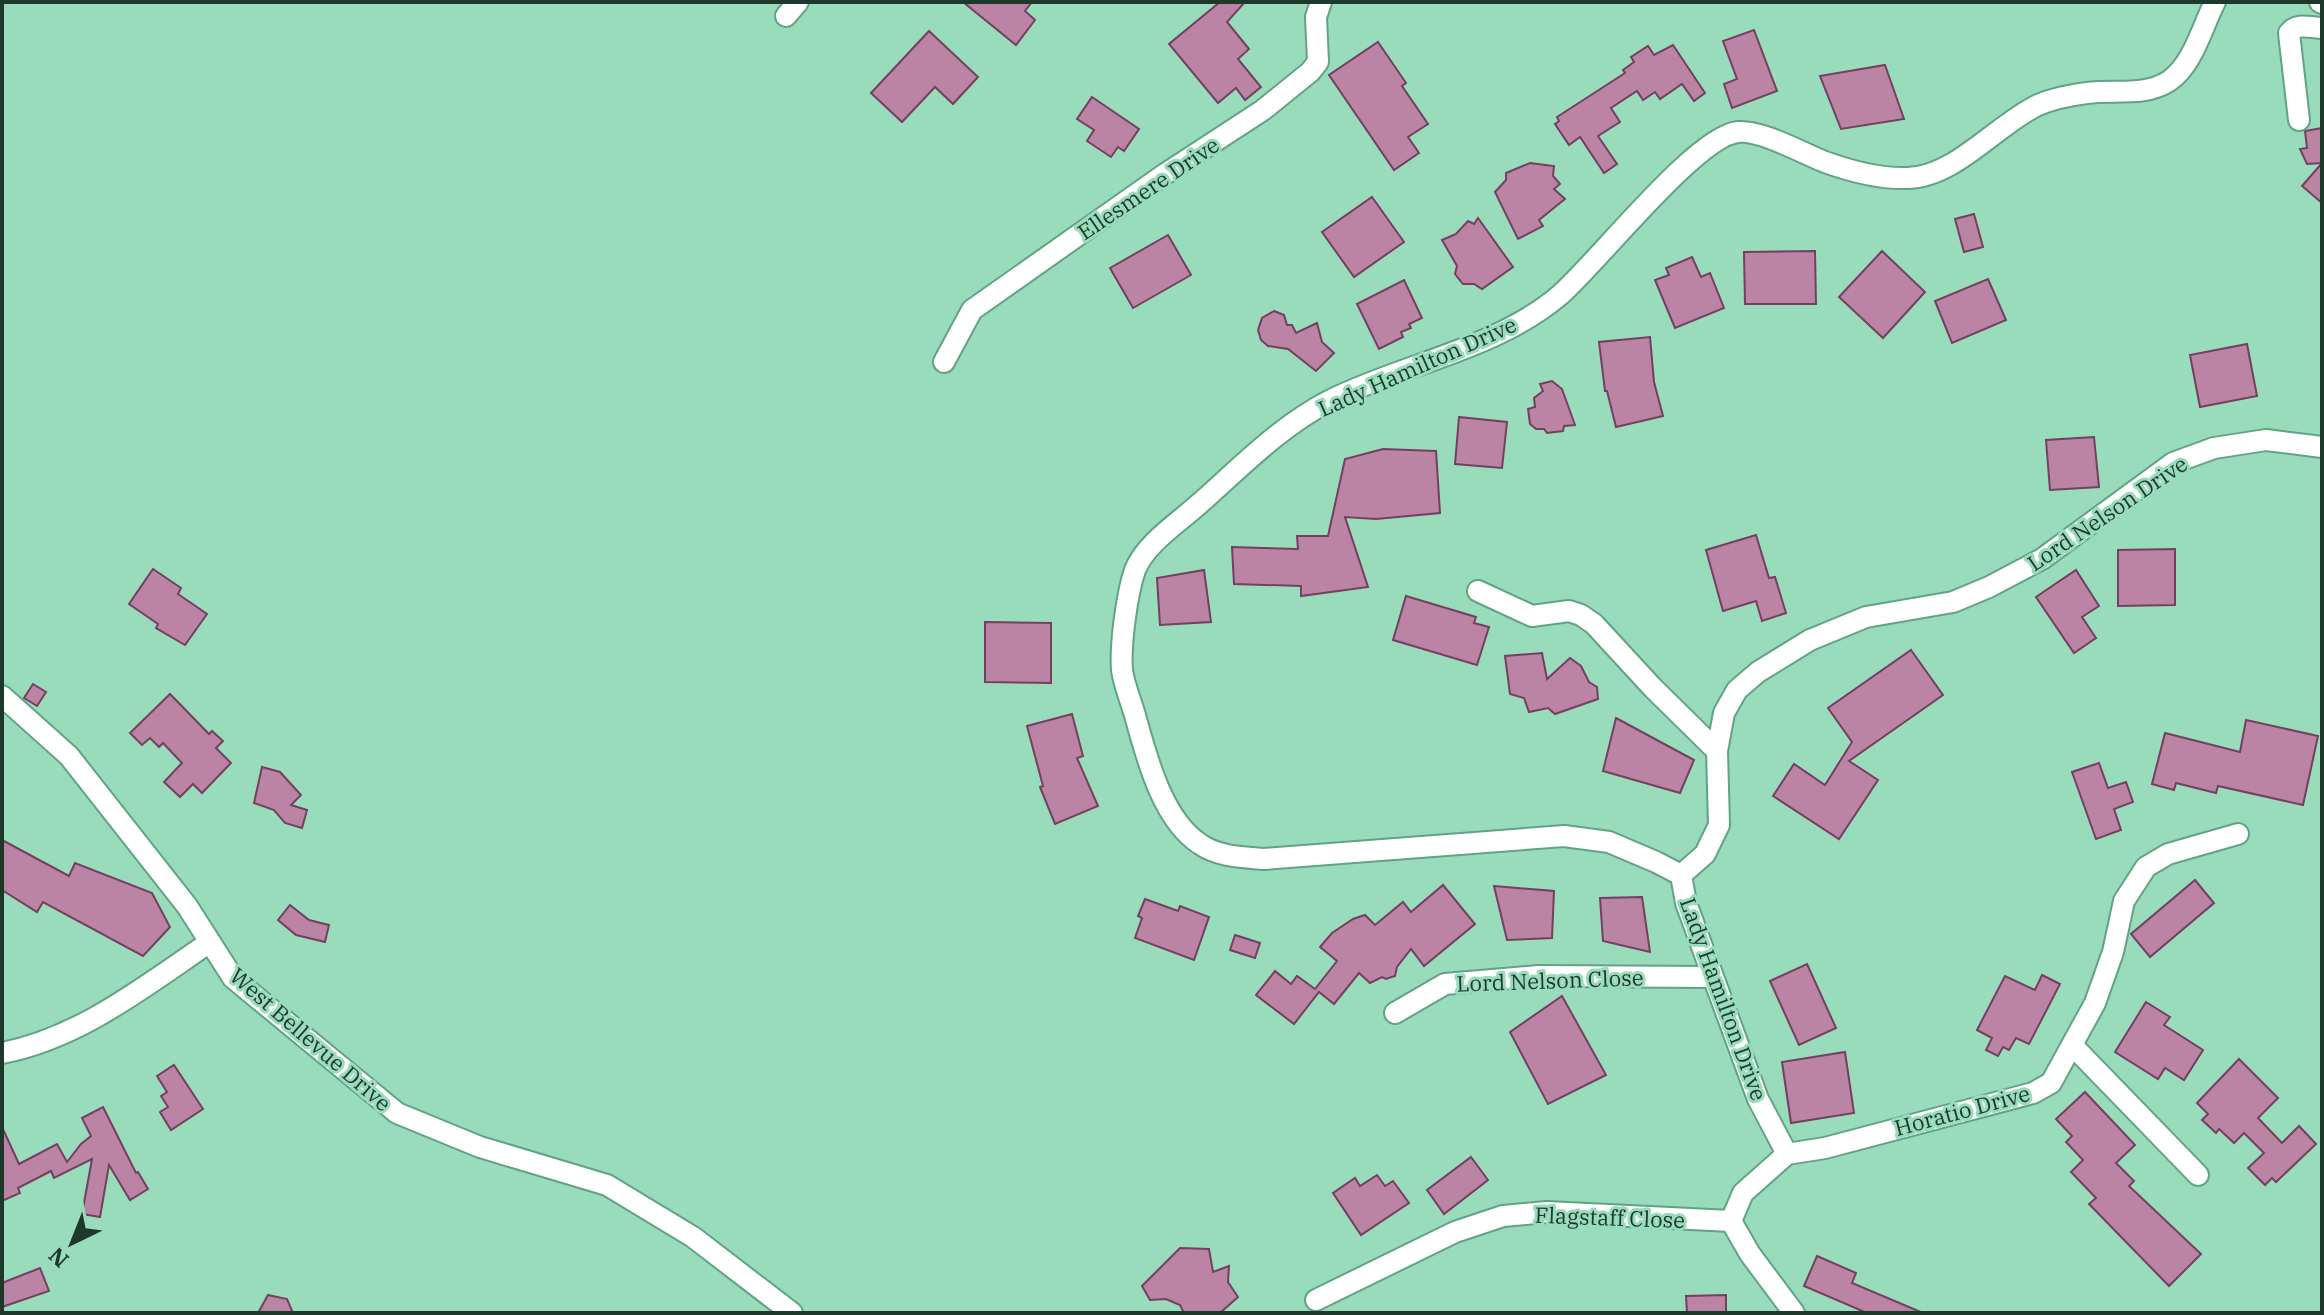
<svg xmlns="http://www.w3.org/2000/svg" width="2324" height="1315" viewBox="0 0 2324 1315" font-family="'IBM Plex Serif',serif">
<rect width="100%" height="100%" fill="#99dcbb"/>
<!-- building -->
<g fill="#bb83a4" stroke="#734060" stroke-width="2">
<polygon points="963,2 1032,2 1025,11 1035,20 1016,45"/>
<polygon points="1220,2 1245,2 1227,22 1249,49 1238,59 1261,87 1245,100 1236,88 1218,103 1169,44"/>
<polygon points="1754,30 1777,91 1732,108 1724,84 1737,79 1723,41"/>
<polygon points="929,31 978,77 953,104 935,87 902,122 871,93"/>
<polygon points="1378,42 1406,83 1402,86 1428,124 1408,137 1419,153 1394,170 1329,75"/>
<polygon points="1673,45 1705,93 1694,101 1682,84 1660,99 1655,92 1643,100 1637,91 1611,108 1620,122 1598,136 1617,164 1604,173 1580,137 1569,145 1555,124 1559,121 1557,117 1625,73 1623,70 1634,62 1631,57 1648,46 1654,55"/>
<polygon points="1885,65 1904,119 1841,129 1820,76"/>
<polygon points="1092,97 1139,129 1124,151 1118,147 1111,157 1087,141 1094,130 1077,119"/>
<polygon points="2322,128 2322,163 2307,164 2300,149 2307,148 2305,131"/>
<polygon points="1530,163 1554,166 1553,176 1560,184 1554,189 1565,199 1539,220 1543,226 1518,239 1495,192 1506,180 1506,173"/>
<polygon points="2322,163 2322,203 2302,186"/>
<polygon points="1372,197 1404,242 1354,277 1322,232"/>
<polygon points="1974,214 1983,247 1964,252 1955,219"/>
<polygon points="1478,218 1513,267 1482,289 1474,284 1463,284 1455,274 1457,266 1442,240 1456,234 1468,221 1474,224"/>
<polygon points="1168,235 1191,275 1133,308 1110,268"/>
<polygon points="1815,251 1816,304 1745,304 1744,252"/>
<polygon points="1882,251 1925,292 1883,338 1839,297"/>
<polygon points="1692,257 1701,277 1710,273 1724,308 1675,328 1655,280 1669,275 1666,268"/>
<polygon points="1988,279 2006,320 1952,343 1935,301"/>
<polygon points="1404,280 1422,318 1409,324 1411,328 1401,332 1403,337 1379,349 1357,304"/>
<polygon points="1274,311 1284,315 1287,325 1292,325 1296,333 1317,323 1322,342 1334,353 1316,371 1288,349 1268,346 1261,340 1258,330 1262,318"/>
<polygon points="1650,337 1654,382 1663,416 1616,427 1607,391 1605,391 1599,342"/>
<polygon points="2247,344 2257,396 2200,407 2190,355"/>
<polygon points="1552,381 1562,389 1575,425 1564,426 1563,431 1547,433 1544,429 1536,429 1530,424 1528,409 1535,407 1534,398 1543,391 1540,384"/>
<polygon points="1459,417 1507,422 1502,468 1455,464"/>
<polygon points="2094,437 2099,487 2050,490 2046,440"/>
<polygon points="1383,449 1436,451 1440,513 1376,519 1345,517 1368,587 1301,596 1301,586 1234,584 1232,547 1298,549 1297,536 1328,536 1345,459"/>
<polygon points="1756,535 1769,578 1775,577 1786,613 1762,621 1756,601 1723,611 1706,550"/>
<polygon points="2175,549 2175,605 2118,606 2118,550"/>
<polygon points="153,569 181,588 178,594 207,614 185,645 156,628 158,624 129,604"/>
<polygon points="1204,570 1211,622 1160,625 1157,578"/>
<polygon points="2076,570 2099,606 2082,617 2096,638 2074,653 2036,597"/>
<polygon points="1406,596 1476,617 1474,623 1489,627 1477,665 1393,640"/>
<polygon points="985,622 1051,623 1051,683 985,682"/>
<polygon points="1911,650 1943,695 1849,761 1878,780 1839,839 1773,796 1794,764 1825,785 1852,742 1828,708"/>
<polygon points="1542,653 1547,679 1570,658 1581,666 1589,682 1597,687 1598,699 1555,714 1548,708 1529,712 1524,698 1510,694 1505,656"/>
<polygon points="33,684 46,692 37,706 24,698"/>
<polygon points="170,694 209,734 212,731 223,741 216,748 231,763 202,793 193,784 180,797 164,782 182,763 163,743 159,747 150,738 142,745 130,733"/>
<polygon points="1072,714 1083,756 1077,758 1098,806 1055,824 1040,787 1043,786 1027,726"/>
<polygon points="1616,718 1694,760 1680,793 1603,771"/>
<polygon points="2246,720 2318,736 2303,805 2218,786 2216,793 2176,783 2174,790 2152,784 2165,733 2240,752"/>
<polygon points="2099,763 2108,788 2126,782 2133,802 2114,809 2121,830 2096,839 2072,772"/>
<polygon points="262,767 280,772 301,795 291,805 307,810 302,828 285,823 274,810 254,803"/>
<polygon points="2,840 69,876 75,863 152,893 170,927 143,956 43,902 37,912 2,890"/>
<polygon points="2195,880 2214,903 2150,957 2131,934"/>
<polygon points="1443,885 1475,924 1424,966 1411,949 1397,967 1395,976 1386,979 1382,977 1370,983 1359,973 1334,1004 1319,992 1294,1024 1256,995 1275,971 1291,984 1297,976 1315,989 1337,961 1320,947 1332,933 1353,919 1365,915 1375,925 1403,902 1411,912"/>
<polygon points="1494,886 1554,891 1552,938 1507,940"/>
<polygon points="1642,897 1650,952 1603,941 1600,898"/>
<polygon points="1145,899 1178,911 1180,906 1209,917 1194,960 1135,938 1142,918 1138,916"/>
<polygon points="290,905 309,920 329,925 325,942 296,935 278,920"/>
<polygon points="1235,935 1260,943 1255,958 1230,950"/>
<polygon points="1807,964 1836,1028 1799,1045 1770,981"/>
<polygon points="2042,975 2060,984 2029,1044 2016,1038 2009,1050 2003,1047 1998,1056 1986,1050 1992,1038 1977,1030 2005,976 2035,990"/>
<polygon points="1562,996 1606,1075 1548,1104 1510,1032"/>
<polygon points="2146,1002 2170,1017 2164,1025 2203,1050 2184,1080 2165,1068 2158,1079 2115,1052"/>
<polygon points="1845,1052 1854,1113 1791,1123 1782,1062"/>
<polygon points="2239,1059 2278,1098 2258,1118 2282,1143 2299,1126 2316,1144 2276,1182 2272,1178 2265,1185 2248,1168 2264,1153 2244,1133 2234,1143 2219,1129 2216,1133 2202,1120 2208,1114 2197,1103"/>
<polygon points="174,1065 203,1109 171,1130 160,1112 168,1107 161,1096 167,1092 157,1076"/>
<polygon points="2085,1092 2135,1145 2116,1163 2134,1181 2129,1186 2201,1254 2169,1286 2089,1204 2096,1198 2071,1172 2083,1160 2066,1142 2072,1136 2056,1119"/>
<polygon points="103,1107 136,1173 138,1172 148,1189 130,1200 109,1165 100,1217 82,1214 92,1159 54,1178 51,1171 18,1188 20,1193 2,1201 2,1127 19,1164 57,1144 67,1162 81,1144 91,1136 82,1118"/>
<polygon points="1471,1157 1488,1180 1444,1214 1427,1190"/>
<polygon points="1377,1175 1385,1186 1393,1181 1409,1203 1361,1235 1333,1193 1355,1178 1360,1186"/>
<polygon points="1180,1248 1209,1249 1213,1272 1229,1266 1228,1282 1238,1297 1220,1313 1184,1313 1180,1305 1166,1299 1150,1300 1142,1286"/>
<polygon points="1817,1256 1856,1273 1852,1283 1923,1313 1867,1313 1804,1286"/>
<polygon points="40,1268 49,1291 2,1307 2,1283"/>
<polygon points="268,1295 287,1299 293,1313 258,1313"/>
<polygon points="1726,1295 1726,1313 1687,1313 1686,1296"/>
</g>
<g fill="none" stroke-linecap="round" stroke-linejoin="round">
<defs>
<g id="minor">
<polyline points="2320,2 2322,3"/>
<polyline points="786,16 798,2"/>
<path d="M2299,120L2289,33C2297,22 2311,28 2322,28"/>
<polyline points="944,362 972,310 1165,174 1263,110 1310,72 1318,62 1316,17 1321,2"/>
<polyline points="1478,591 1532,616 1569,611 1581,615 1594,624 1653,688 1717,751"/>
<polyline points="2,696 69,756 187,906 233,978 397,1113 480,1147 607,1185 693,1237 792,1313"/>
<polyline points="1681,875 1705,854 1719,825 1717,751 1724,713 1737,690 1758,672 1810,640 1866,617 1953,602 1989,587 2042,559 2173,463 2214,448 2266,440 2322,447"/>
<polyline points="1395,1013 1445,984 1538,976 1713,977"/>
<polyline points="2072,1045 2198,1175"/>
<path d="M2,1053C80,1038 145,986 210,942"/>
<path d="M1787,1154L1758,1099L1686,903L1681,875L1656,862L1609,842L1564,836L1264,859C1243,857 1218,857 1200,844C1163,820 1147,759 1136,719C1132,703 1124,686 1122,670C1120,645 1127,593 1135,570C1146,543 1178,523 1199,504C1241,467 1280,426 1331,400C1403,364 1497,349 1560,295C1597,263 1696,136 1738,132C1762,130 1802,153 1825,162C1850,171 1881,179 1907,178C1954,178 1996,125 2038,105C2052,99 2071,95 2087,93C2113,89 2145,97 2169,81C2193,65 2202,27 2215,2"/>
<polyline points="1316,1300 1455,1232 1503,1216 1547,1212 1731,1221"/>
<polyline points="1794,1313 1750,1254 1731,1221 1743,1193 1787,1154 1825,1148 2033,1093 2051,1083 2095,1003 2113,952 2124,901 2146,867 2168,854 2238,834"/>
</g>
</defs>
<!-- minor casing -->
<use href="#minor" stroke="#61a384" stroke-width="24"/>
<!-- minor -->
<use href="#minor" stroke="#fff" stroke-width="20"/>
</g>
<g text-anchor="middle" dominant-baseline="central" stroke-width="6" stroke-linejoin="round" paint-order="stroke">
<!-- street labels -->
<g font-size="22" fill="#1e392c" stroke="#99dcbb">
<text transform="translate(1148 188) rotate(-34)">Ellesmere Drive</text>
<text transform="translate(1417 366) rotate(-24)">Lady Hamilton Drive</text>
<text transform="translate(2107 513) rotate(-34)">Lord Nelson Drive</text>
<text transform="translate(1550 980) rotate(-2)">Lord Nelson Close</text>
<text transform="translate(1724 999) rotate(70)">Lady Hamilton Drive</text>
<text transform="translate(311 1039) rotate(41)">West Bellevue Drive</text>
<text transform="translate(1962 1110) rotate(-15)">Horatio Drive</text>
<text transform="translate(1610 1217) rotate(2)">Flagstaff Close</text>
</g>
</g>
<!-- border -->
<rect width="2324" height="1315" fill="none" stroke="#1e392c" stroke-width="8"/>
<!-- north arrow -->
<g transform="translate(72 1243) rotate(223)" stroke="#99dcbb" stroke-width="6" paint-order="stroke">
<path d="M0-6L14 30L0 20L-14 30Z" fill="#1e392c"/>
<text y="-12" font-size="22" font-weight="bold" text-anchor="middle" fill="#1e392c">N</text>
</g>
</svg>
